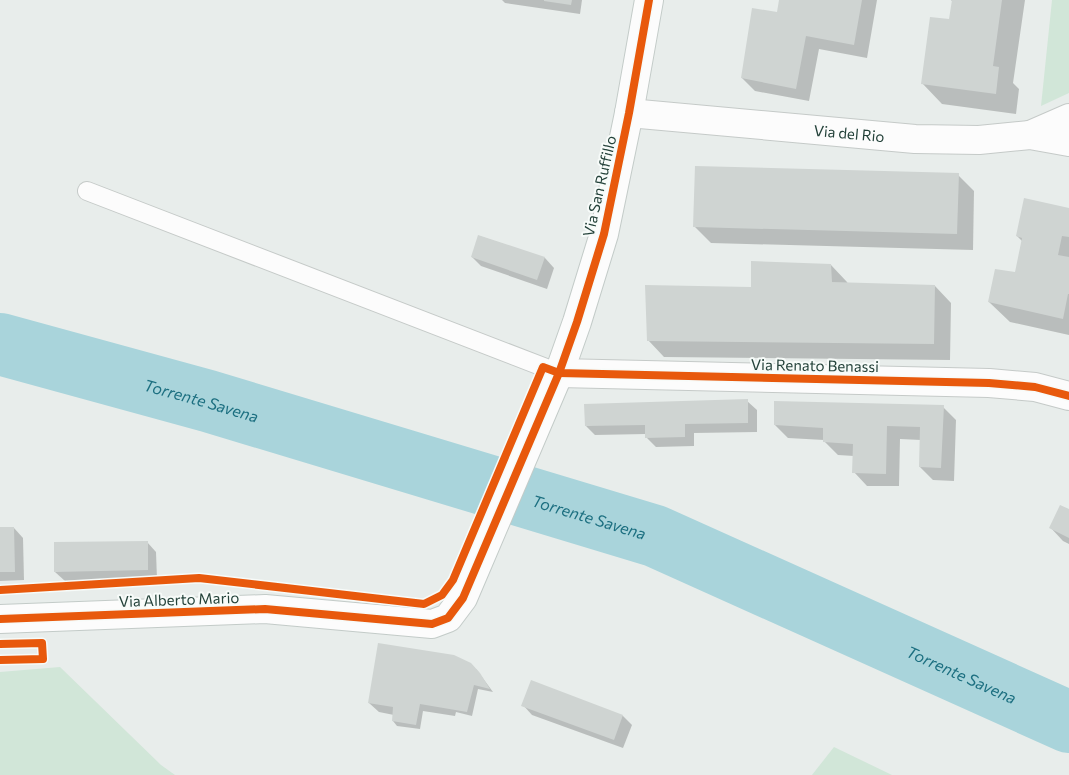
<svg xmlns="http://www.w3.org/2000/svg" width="1069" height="775" viewBox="0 0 1069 775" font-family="Commissioner,sans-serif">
<rect width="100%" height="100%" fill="#e8edeb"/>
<!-- green -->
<g fill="#d1e6d8">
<polygon points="1052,0 1069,0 1069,93 1041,106"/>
<polygon points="60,667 161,765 175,775 0,775 0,672"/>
<polygon points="834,747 892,775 812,775"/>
</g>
<!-- shadow -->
<g fill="#0003">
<polygon points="502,0 582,0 580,14 505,3"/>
<polygon points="780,0 877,0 867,58 819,49 809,101 755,91 742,78 778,13"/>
<polygon points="951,0 1025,0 1013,83 1019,89 1016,114 942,104 922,83 950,21 953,2"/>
<polygon points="958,175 974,191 973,250 711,243 694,226"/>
<polygon points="1069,209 1069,335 1010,322 989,302 1016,274 1022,241 1017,236"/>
<polygon points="479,236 545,258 554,268 547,289 481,266 472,257"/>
<polygon points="831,265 847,282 848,284 935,286 951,303 950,360 664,357 648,340 752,288"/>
<polygon points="747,401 757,410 757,432 694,433 694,446 656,447 647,438 646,434 595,435 586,426"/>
<polygon points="943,407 956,420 954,481 933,480 920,467 921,440 900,439 899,486 867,486 854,472 854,456 838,455 824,441 824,440 788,438 775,425"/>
<polygon points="1069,511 1069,544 1063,541 1050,527"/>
<polygon points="0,528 14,528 23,538 24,580 0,581"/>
<polygon points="147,542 156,552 157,579 65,581 55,572"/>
<polygon points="476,669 493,692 478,689 472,716 456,712 455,716 423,711 420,729 397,726 393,721 394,715 379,712 369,703"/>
<polygon points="532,682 623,716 632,725 623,748 532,715 523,705"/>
</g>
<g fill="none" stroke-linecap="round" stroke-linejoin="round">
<!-- river -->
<path stroke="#a9d4db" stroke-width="62" id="s1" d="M0,344L208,401L655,536L1069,722"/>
</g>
<!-- building -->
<g fill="#cfd4d2">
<polygon points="544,0 572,0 571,5 544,1"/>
<polygon points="779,0 862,0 854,45 806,36 796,89 741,78 752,8 777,12"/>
<polygon points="952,0 1002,0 993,66 999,67 996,94 921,84 930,17 949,19"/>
<polygon points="695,166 959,173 957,234 693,227"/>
<polygon points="1024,198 1069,208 1069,237 1062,236 1058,255 1069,257 1069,294 1068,294 1063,319 988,302 995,269 1015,272 1022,238 1016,236"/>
<polygon points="478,235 545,257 537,280 471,257"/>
<polygon points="751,261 831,264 832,282 935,285 934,344 647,341 645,285 751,287"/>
<polygon points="748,399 748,423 685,424 685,437 645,438 645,425 585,426 584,404"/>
<polygon points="774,401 944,405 941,468 919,467 920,427 887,426 886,474 852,473 853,444 823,442 823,428 774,425"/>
<polygon points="1060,505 1069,509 1069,538 1049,528"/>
<polygon points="0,527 14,527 15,572 0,572"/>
<polygon points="148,541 148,570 54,572 54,542"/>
<polygon points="378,643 454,655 471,663 480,673 490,689 474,685 467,712 420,704 416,725 392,721 393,707 368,703"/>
<polygon points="531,680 623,715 614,740 521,706"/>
</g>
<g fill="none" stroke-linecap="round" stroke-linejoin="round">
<defs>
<polyline id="lane" points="87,191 559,373"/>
<g id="street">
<path id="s2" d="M629,113L915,139L979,140L1030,135L1069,142"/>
<polyline points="1030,135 1069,118"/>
<polyline points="559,373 989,383 1035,387 1069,396"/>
</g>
<polyline id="secondary" points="0,619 265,609 432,624 448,618 463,598 559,373 577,322 604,234 629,113 649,0"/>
</defs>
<!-- lane casing -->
<use href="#lane" stroke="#c5cac8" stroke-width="20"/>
<!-- street casing -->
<use href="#street" stroke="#c5cac8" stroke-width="30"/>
<!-- secondary casing -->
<use href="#secondary" stroke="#c3cbc8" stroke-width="30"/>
<!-- lane -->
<use href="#lane" stroke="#fcfcfc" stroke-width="18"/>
<!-- street -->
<use href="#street" stroke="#fcfcfc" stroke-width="28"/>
<!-- secondary -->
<use href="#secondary" stroke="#fcfcfc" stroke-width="28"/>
<defs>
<g id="cycleway">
<polyline points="0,590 199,578 424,604 442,595 453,580 543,367 559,373 989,383 1035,387 1069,396"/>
<polyline points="0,619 265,609 432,624 448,618 463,598 559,373 577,322 604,234 629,113 649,0"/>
<polyline points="0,644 42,643 43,659 0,660"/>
</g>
</defs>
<!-- cycleway casing -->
<use href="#cycleway" stroke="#f7fbf9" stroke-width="11"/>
<!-- cycleway -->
<use href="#cycleway" stroke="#e8590c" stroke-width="8"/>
</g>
<g text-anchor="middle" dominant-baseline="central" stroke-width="4" stroke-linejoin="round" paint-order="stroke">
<!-- street labels -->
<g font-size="15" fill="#24423a" stroke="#f7fbf9">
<text stroke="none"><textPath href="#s2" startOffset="221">Via del Rio</textPath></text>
<text transform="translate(599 186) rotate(-77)">Via San Ruffillo</text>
<text transform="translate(815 365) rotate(1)">Via Renato Benassi</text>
<text transform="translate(179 599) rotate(-2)">Via Alberto Mario</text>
</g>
<!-- water labels -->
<g font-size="16" font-style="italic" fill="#1c6f80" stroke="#f7fbf9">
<text stroke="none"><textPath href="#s1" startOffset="209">Torrente Savena</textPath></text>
<text stroke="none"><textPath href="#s1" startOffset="614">Torrente Savena</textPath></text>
<text stroke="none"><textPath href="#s1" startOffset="1019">Torrente Savena</textPath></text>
</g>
</g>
</svg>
